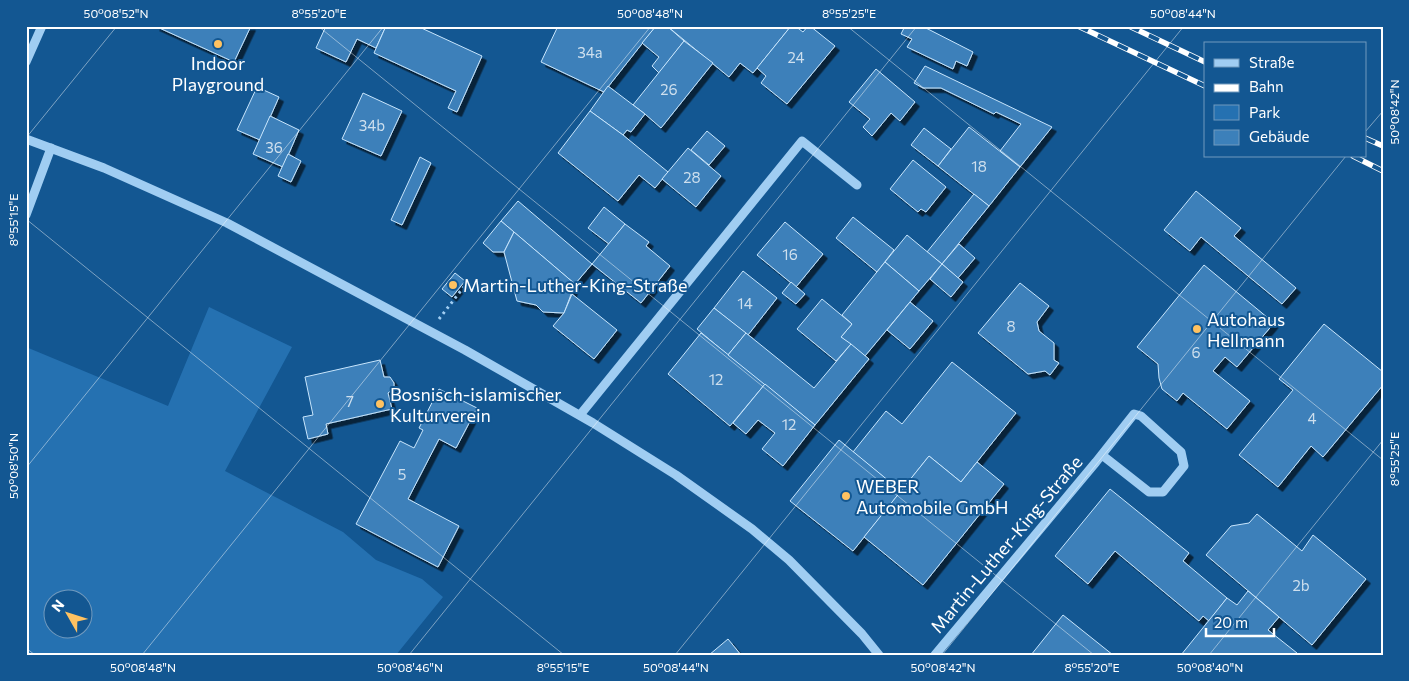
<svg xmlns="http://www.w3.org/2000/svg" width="1409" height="681" viewBox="0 0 1409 681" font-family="Commissioner,sans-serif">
<defs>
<filter id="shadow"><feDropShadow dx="4.5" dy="4.5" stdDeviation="0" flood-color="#0009"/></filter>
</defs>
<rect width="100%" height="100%" fill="#135792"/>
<!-- green -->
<path fill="#2571b1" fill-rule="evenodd" d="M209,307L292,347L225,471L343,532L376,560L422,579L443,597L396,655H26V347L168,406ZM52,598H82V628H52Z"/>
<!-- building -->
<g fill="#3c80ba" stroke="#c8e5fc" filter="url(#shadow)">
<polygon points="155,26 251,26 234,62"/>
<polygon points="326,26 386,26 376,48 357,39 346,62 316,48"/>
<polygon points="386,26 417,26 482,56 457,112 448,108 456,91 374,53"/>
<polygon points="558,26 656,26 604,92 541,62"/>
<polygon points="656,26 667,26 684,41 659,73 652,66 659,57 642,43"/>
<polygon points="667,26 791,26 753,73 740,63 729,77"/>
<polygon points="791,26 795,26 803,32 808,26 810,26 835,46 787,104 761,83 766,76 757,68"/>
<polygon points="905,26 922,26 973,52 967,66 956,61 953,69 907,47 912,39 901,34"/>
<polygon points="684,41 713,63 661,128 645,114 633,105"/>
<polygon points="925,66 1052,127 1020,167 1000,151 1021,124 996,112 994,114 941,88 923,88 914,83"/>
<polygon points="876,69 915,102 900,121 891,113 872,136 863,127 870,119 849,102"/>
<polygon points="608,86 645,114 631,132 627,130 623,135 590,111"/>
<polygon points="257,87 279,97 260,140 237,130"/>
<polygon points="363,93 402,111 381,156 342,139"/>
<polygon points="590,111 623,135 668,172 655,188 639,175 618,201 558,153"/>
<polygon points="270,116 299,130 283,167 253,154"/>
<polygon points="969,127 1020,167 989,206 938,166"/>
<polygon points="924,128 951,149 938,166 911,145"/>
<polygon points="707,131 725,146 709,165 691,150"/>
<polygon points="688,148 721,176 696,207 662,179"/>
<polygon points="288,154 301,161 291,182 278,176"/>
<polygon points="420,157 431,163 402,225 391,220"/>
<polygon points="913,160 946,187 926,212 921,209 918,212 890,189"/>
<polygon points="1196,191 1241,228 1234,236 1296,288 1282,304 1201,237 1190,251 1164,230"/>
<polygon points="974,194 989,206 942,264 927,252"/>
<polygon points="518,201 592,264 575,284 501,221"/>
<polygon points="604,207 625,224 609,244 588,228"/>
<polygon points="853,217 894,250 877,272 836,238"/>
<polygon points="501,221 514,232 504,252 493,252 483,243"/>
<polygon points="785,222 823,254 796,287 757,255"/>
<polygon points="625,224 649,242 646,246 670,266 641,303 592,264"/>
<polygon points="514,232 575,284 564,313 543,312 536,305 517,301 504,252"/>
<polygon points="907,235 942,264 919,291 885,262"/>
<polygon points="959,244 975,258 958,278 942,264"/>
<polygon points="885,262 919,291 865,356 841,337 852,324 842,315"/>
<polygon points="942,264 963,282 951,297 930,279"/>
<polygon points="1204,265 1274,323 1237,367 1225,357 1213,371 1250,401 1227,429 1183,393 1177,401 1162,389 1159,378 1158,364 1137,347"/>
<polygon points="743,271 777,298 748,335 714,308"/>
<polygon points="455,273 465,281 452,297 442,289"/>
<polygon points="791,282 805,294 796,304 782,293"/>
<polygon points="1020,283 1049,306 1037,322 1039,331 1054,343 1054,360 1059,363 1050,375 1045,371 1028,374 978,333"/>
<polygon points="572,294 617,330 594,359 553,326 564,313"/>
<polygon points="822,299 852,324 841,337 851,344 836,361 797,329"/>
<polygon points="910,302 933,321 910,349 887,330"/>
<polygon points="714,308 746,333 728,355 697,329"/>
<polygon points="1324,324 1383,372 1383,385 1323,457 1311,446 1278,487 1239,455 1293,390 1279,379"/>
<polygon points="701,333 765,384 730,426 668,374"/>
<polygon points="746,333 814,388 851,344 869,359 815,425 728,355"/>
<polygon points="380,360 384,377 390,377 394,383 394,388 388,393 392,409 326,424 328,434 308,439 303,417 313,415 305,377"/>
<polygon points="952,362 1016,413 961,482 929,456 901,491 853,452 886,411 902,424"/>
<polygon points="765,384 815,425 783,466 762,449 775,433 758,420 746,434 733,423"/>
<polygon points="439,389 477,408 456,448 439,439 408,499 459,526 438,567 356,524 400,441 414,448 423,430 419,428"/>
<polygon points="839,440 901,491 853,551 790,501"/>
<polygon points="929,456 961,482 977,462 1004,484 923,585 864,537"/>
<polygon points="1110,489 1189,553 1183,561 1227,598 1209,621 1203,616 1199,621 1115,551 1088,584 1055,556"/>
<polygon points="1257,514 1302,551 1313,535 1366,579 1312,645 1206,555 1231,526 1249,523"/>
<polygon points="1248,591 1279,617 1268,630 1297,653 1296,655 1181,655 1227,598 1237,605"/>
<polygon points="1063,615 1113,655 1031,655"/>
<polygon points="728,639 741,655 709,655"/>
</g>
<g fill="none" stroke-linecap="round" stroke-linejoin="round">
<!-- path -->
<polyline stroke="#a0cdf2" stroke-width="3" stroke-dasharray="2.5 4" stroke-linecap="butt" points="439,319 466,284"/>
<!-- minor -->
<g stroke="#a0cdf2" stroke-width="9">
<polyline points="26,62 42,26"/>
<polyline points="26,139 104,168 227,223 465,350 593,423 676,475 752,529 789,560 862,634 879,655"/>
<polyline points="26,215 51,148"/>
<polyline points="580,415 802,141 857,185"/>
<polyline points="935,655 1096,462 1134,414 1141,416 1181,452 1184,466 1163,492 1149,492 1102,455"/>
</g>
<defs>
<g id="rail">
<polyline points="1078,26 1205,86"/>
<polyline points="1129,26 1205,62"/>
<polyline points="1365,138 1383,146"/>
<polyline points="1353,156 1383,171"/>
</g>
</defs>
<!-- rail casing -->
<use href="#rail" stroke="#fff" stroke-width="5.5"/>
<!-- rail -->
<use href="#rail" stroke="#135792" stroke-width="4" stroke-dasharray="11" stroke-linecap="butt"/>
</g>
<!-- ticks -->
<path fill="none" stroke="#fff" stroke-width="1" stroke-opacity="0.45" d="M318,26L1094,655M847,26L1383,460M1377,26L1383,31M1365,132L1383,111M26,138L117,26M26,219L564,655M26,468L384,26M26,648L35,655M142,655L651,26M409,655L917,26M675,655L1184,26M942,655L1346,156M1209,655L1383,440"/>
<!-- markers -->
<g fill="#ffc261" stroke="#135792" stroke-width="2">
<circle cx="218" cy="44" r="5"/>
<circle cx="453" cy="285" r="5"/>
<circle cx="1197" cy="329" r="5"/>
<circle cx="380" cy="404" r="5"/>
<circle cx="846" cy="496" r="5"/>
</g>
<g text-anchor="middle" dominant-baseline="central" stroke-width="4" stroke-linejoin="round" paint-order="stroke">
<!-- number labels -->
<g font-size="15" fill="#cedfee">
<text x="590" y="52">34a</text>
<text x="796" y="57">24</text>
<text x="669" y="89">26</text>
<text x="372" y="125">34b</text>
<text x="274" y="147">36</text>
<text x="979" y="166">18</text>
<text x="692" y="177">28</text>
<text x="790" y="254">16</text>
<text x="745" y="303">14</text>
<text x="1011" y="326">8</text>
<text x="1196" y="352">6</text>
<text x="716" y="379">12</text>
<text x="350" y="401">7</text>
<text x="1312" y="418">4</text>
<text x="789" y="424">12</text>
<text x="402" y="474">5</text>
<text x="1301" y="585">2b</text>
</g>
<!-- poi labels -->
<g font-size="18" fill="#fff" stroke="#135792" text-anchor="start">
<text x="218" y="63" text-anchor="middle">Indoor<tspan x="218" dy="21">Playground</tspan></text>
<text x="463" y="285">Martin-Luther-King-Straße</text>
<text x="1207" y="319">Autohaus<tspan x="1207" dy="21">Hellmann</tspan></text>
<text x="390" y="394">Bosnisch-islamischer<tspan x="390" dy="21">Kulturverein</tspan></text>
<text x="856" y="486">WEBER<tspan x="856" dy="21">Automobile GmbH</tspan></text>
</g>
<!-- street labels -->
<g font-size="18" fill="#fff" stroke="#135792">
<text transform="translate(1006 544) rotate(-50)">Martin-Luther-King-Straße</text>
</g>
</g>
<!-- border -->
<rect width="1409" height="681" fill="none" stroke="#135792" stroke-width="55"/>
<!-- legend -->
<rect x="1204" y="42" width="162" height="115" fill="#135792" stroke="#719abe"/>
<rect x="1214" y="59" width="25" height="8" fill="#a0cdf2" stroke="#719abe"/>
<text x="1249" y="68" font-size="15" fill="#ffffff">Straße</text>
<rect x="1214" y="84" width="25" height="8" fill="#ffffff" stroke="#719abe"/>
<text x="1249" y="92" font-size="15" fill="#ffffff">Bahn</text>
<rect x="1214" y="105" width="25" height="15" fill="#2571b1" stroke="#719abe"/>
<text x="1249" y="118" font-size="15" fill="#ffffff">Park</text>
<rect x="1214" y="130" width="25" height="15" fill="#3c80ba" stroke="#719abe"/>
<text x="1249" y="142" font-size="15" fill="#ffffff">Gebäude</text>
<!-- north arrow -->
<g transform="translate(68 614) rotate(309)"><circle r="24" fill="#135792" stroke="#719abe"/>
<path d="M0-4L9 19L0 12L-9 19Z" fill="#ffc261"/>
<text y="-8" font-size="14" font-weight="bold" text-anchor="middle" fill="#ffffff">N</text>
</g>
<!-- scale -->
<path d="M1206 628v8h68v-8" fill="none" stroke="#ffffff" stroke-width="2.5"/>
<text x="1214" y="628" font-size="15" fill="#ffffff" stroke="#135792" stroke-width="4" paint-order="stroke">20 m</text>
<rect x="28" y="28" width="1354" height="626" fill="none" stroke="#fff" stroke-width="2"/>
<g font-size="12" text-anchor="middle" fill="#fff">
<text x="116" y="18">50°08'52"N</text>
<text x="319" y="18">8°55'20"E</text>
<text x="650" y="18">50°08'48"N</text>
<text x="849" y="18">8°55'25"E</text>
<text x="1183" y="18">50°08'44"N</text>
<text transform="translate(1395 112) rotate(-90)" y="4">50°08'42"N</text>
<text transform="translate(14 220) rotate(-90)" y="4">8°55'15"E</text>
<text transform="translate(1395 459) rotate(-90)" y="4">8°55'25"E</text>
<text transform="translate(14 466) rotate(-90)" y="4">50°08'50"N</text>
<text x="143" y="672">50°08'48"N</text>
<text x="410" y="672">50°08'46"N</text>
<text x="563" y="672">8°55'15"E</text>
<text x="676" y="672">50°08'44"N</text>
<text x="943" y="672">50°08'42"N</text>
<text x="1092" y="672">8°55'20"E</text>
<text x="1210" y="672">50°08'40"N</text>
</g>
</svg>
